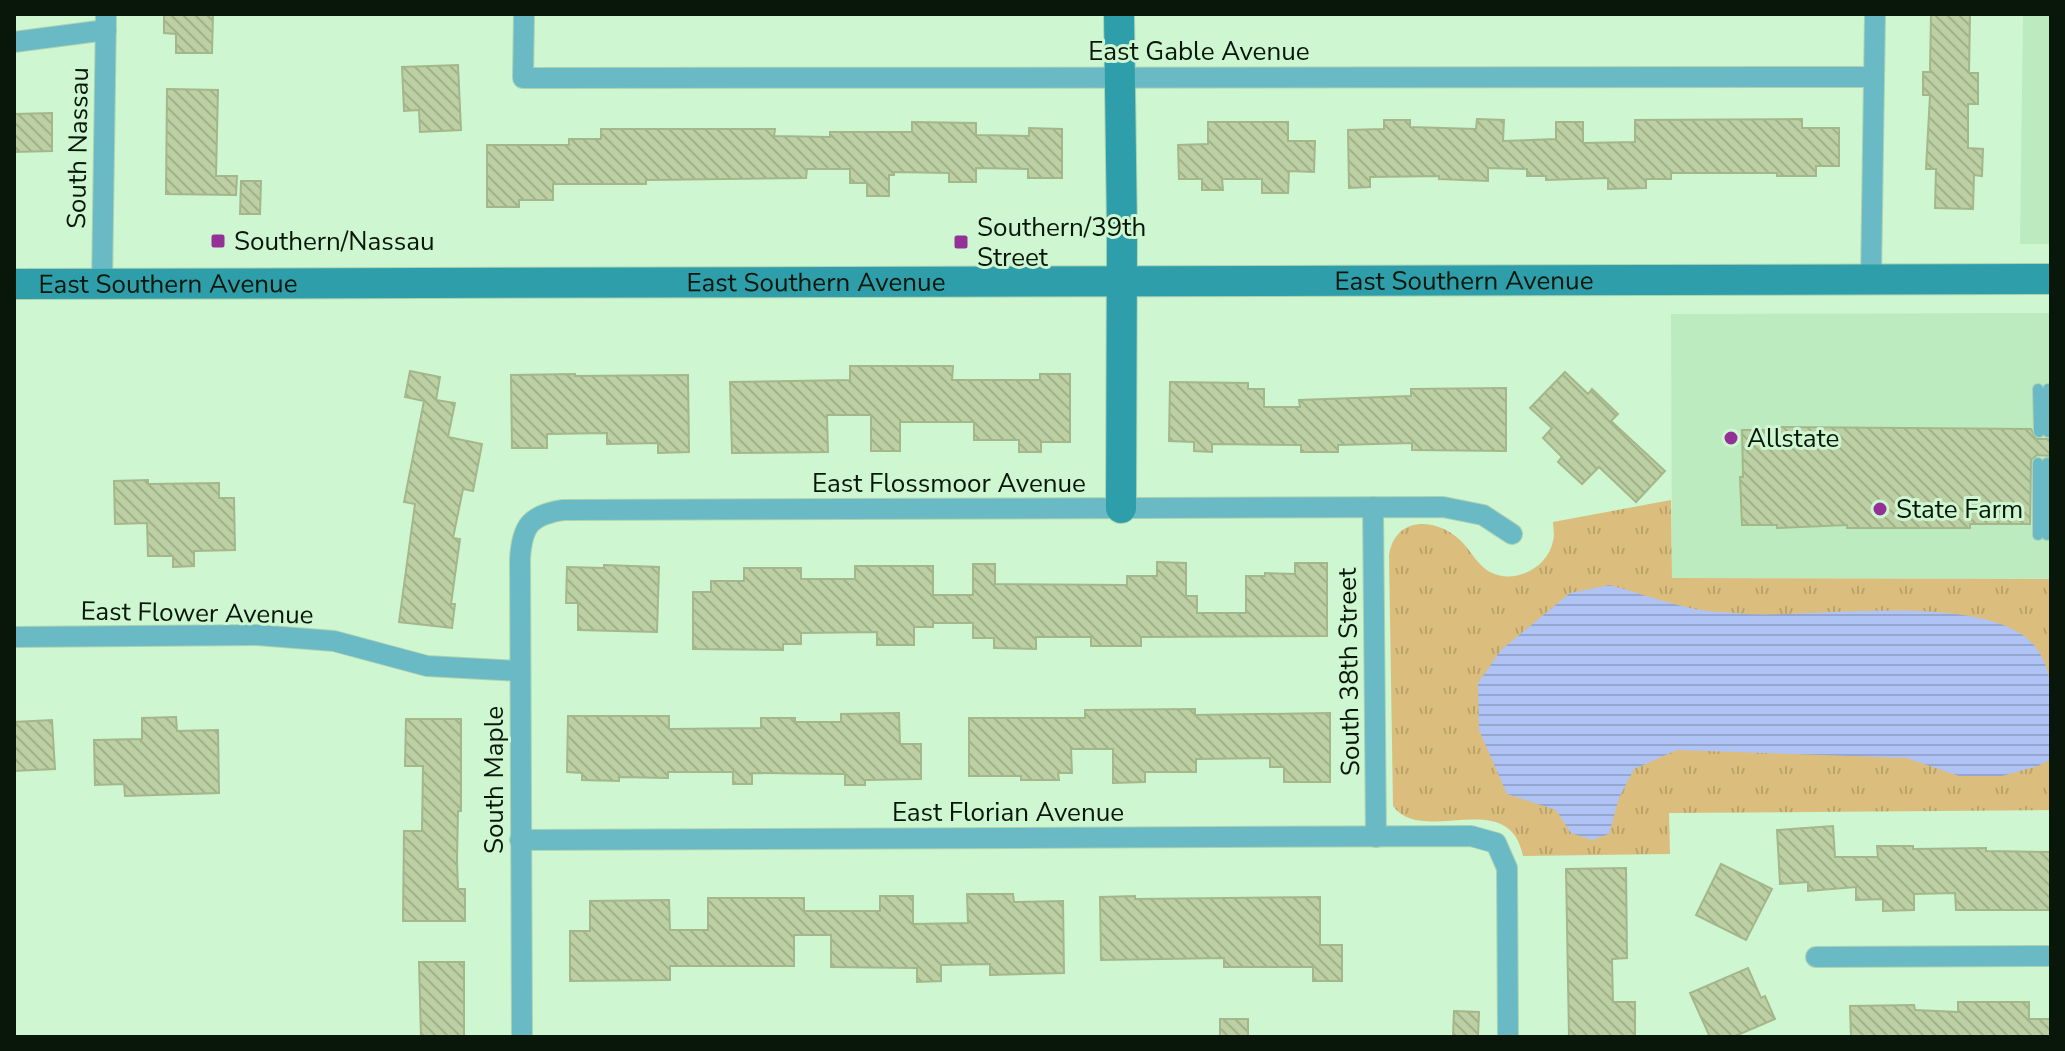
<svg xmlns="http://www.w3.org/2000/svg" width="2065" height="1051" viewBox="0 0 2065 1051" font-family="'Nunito Sans',sans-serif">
<defs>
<pattern id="park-tufts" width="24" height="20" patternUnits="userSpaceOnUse" patternTransform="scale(2)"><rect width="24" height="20" fill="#dbbe7d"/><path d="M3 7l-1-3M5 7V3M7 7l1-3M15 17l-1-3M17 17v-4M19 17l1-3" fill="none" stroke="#bba36b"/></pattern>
<pattern id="water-rules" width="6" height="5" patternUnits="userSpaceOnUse" patternTransform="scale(2)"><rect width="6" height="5" fill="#afc3f4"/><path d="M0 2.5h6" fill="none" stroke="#95a7d0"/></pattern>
<pattern id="building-back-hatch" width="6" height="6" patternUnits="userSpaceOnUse" patternTransform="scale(2)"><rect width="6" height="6" fill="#bdd0a3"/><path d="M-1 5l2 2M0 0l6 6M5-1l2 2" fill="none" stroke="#a1b28b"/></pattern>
</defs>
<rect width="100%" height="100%" fill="#cef6d1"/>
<!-- built -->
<g fill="#bdebc0">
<polygon points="2023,14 2051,14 2051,244 2020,244"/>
<polygon points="2051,313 2051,579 1672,578 1671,314"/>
</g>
<!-- park -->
<path fill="url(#park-tufts)" d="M1671,500L1672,578L2051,579V810L1669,813L1670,854L1523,856C1509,785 1423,847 1393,806L1389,555C1395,516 1436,517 1460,540C1470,549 1477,565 1490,572C1514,585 1548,568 1553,541C1555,535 1553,528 1553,522Z"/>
<!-- water -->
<path fill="url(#water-rules)" d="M1610,585C1635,592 1660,601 1686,607C1705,612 1727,612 1747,614C1815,618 2000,588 2039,652C2058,682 2051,725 2051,759L2038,766L2002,776H1959L1907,758L1677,750L1634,769L1619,798L1609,834L1592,840L1571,833L1556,810L1507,794L1479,730L1478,683L1501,650L1570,593Z"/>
<!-- building -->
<g fill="url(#building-back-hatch)" stroke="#a4b78a" stroke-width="2">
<polygon points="164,14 213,14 212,53 176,53 176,34 164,33"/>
<polygon points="1931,14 1970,14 1969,73 1978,73 1978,104 1968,104 1968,148 1983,149 1982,176 1974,175 1973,209 1935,208 1936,169 1926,169 1930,95 1923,95 1923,72 1930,72"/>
<polygon points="458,65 461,130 420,132 419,110 404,111 402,67"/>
<polygon points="167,89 218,90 216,176 237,176 236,195 166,194"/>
<polygon points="52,113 52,151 14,152 14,114"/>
<polygon points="1477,119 1504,120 1503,141 1556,139 1556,122 1583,122 1583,143 1635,142 1635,120 1802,119 1802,128 1839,128 1839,166 1816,166 1816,176 1777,176 1777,173 1671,173 1671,179 1646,179 1646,188 1608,189 1608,178 1546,180 1546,176 1527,176 1527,169 1488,168 1488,181 1439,179 1439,176 1370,177 1370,187 1349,188 1348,130 1384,129 1384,120 1410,120 1410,127 1476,129"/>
<polygon points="912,122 976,123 976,135 1029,136 1029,128 1062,129 1062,178 1028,178 1028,169 976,168 976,182 949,182 949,173 894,172 894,175 889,175 889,196 867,196 867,183 850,183 850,169 807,169 806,178 646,180 646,184 553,184 553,200 519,200 519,207 487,207 487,145 569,145 569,139 601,139 601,129 775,129 774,136 830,137 830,132 912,132"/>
<polygon points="1208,122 1288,122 1288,141 1315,141 1314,172 1289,171 1288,193 1262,193 1262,179 1222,179 1223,190 1202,190 1202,179 1179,179 1178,145 1208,144"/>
<polygon points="241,181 261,181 260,214 240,214"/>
<polygon points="850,366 953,366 952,380 1040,380 1040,374 1070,374 1070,442 1041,442 1041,452 1019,452 1019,440 974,440 974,422 900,422 900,451 871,451 871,415 827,415 828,452 732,453 730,382 850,380"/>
<polygon points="410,371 440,377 436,400 455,403 448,437 482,444 473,491 463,489 453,538 460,539 451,604 455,604 452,628 399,622 415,504 404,502 424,401 405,397"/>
<polygon points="1565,372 1588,394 1592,389 1618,414 1611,421 1665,471 1636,502 1599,467 1582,484 1558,462 1562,457 1543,438 1552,428 1530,408"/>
<polygon points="575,374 575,376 688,375 689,452 658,453 658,443 607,444 607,433 547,434 547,448 512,448 511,375"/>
<polygon points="1170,382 1248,383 1248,389 1264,389 1264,407 1300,407 1299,400 1411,396 1411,389 1506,388 1506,451 1412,450 1412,443 1338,445 1338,452 1301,452 1301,445 1212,444 1212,452 1194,451 1194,442 1169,441"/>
<polygon points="1776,427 2031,429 2036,439 2051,439 2051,456 2037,455 2031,460 2030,524 1970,524 1970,528 1847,528 1847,525 1777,528 1777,525 1742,525 1740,477 1743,477 1742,430 1776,430"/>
<polygon points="148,480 148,484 219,483 219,498 234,498 235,550 194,551 194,566 173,567 173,556 148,556 147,523 115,524 114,481"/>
<polygon points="1157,562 1186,563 1186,596 1197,596 1197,613 1246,613 1246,576 1265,576 1265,573 1295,574 1295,563 1327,563 1327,636 1141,637 1141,646 1091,646 1091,637 1036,637 1036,649 994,648 994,638 973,638 973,623 933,623 933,627 914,627 914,645 877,645 877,632 801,633 801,644 783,644 783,650 693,649 693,592 711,592 711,581 744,581 744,568 801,568 801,579 855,579 855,566 933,566 933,595 973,595 973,564 995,564 995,584 1127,585 1127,576 1157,576"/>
<polygon points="604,565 659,567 657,632 578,630 578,603 566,603 567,567 604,568"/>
<polygon points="1195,709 1195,715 1330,713 1330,782 1284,782 1284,767 1270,767 1270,758 1196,759 1196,772 1145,772 1145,782 1113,783 1113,749 1071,749 1072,773 1058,773 1059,780 1021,780 1021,776 969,776 969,718 1085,718 1085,710"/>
<polygon points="899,713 900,744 921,744 921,779 865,780 865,785 845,785 845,774 752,773 752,784 733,784 733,772 668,772 668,778 619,777 619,781 582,780 582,773 567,772 568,716 669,716 669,729 761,728 761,718 795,718 795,722 841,722 841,714"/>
<polygon points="176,717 177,731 218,730 219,793 125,796 124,784 95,785 94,740 142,739 142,718"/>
<polygon points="406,719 461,719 461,811 458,811 457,860 458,889 465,889 465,921 403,921 404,831 422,831 423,766 405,766"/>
<polygon points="52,720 55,769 14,771 14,722"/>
<polygon points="1833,826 1835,857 1878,857 1877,846 1913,846 1913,849 1986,848 1986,851 2051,852 2051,910 1956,910 1955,893 1914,894 1914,910 1883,911 1883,899 1856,900 1856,887 1808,891 1808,882 1780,884 1777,830"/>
<polygon points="1721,864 1772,889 1746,940 1696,915"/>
<polygon points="1626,868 1627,958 1612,959 1613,1002 1635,1002 1635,1037 1569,1037 1566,869"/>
<polygon points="967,894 1013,894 1014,902 1063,901 1064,973 990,975 990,964 941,965 941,981 917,982 917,968 831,967 831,935 794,935 794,966 670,966 670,980 570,981 570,931 590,931 590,901 669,900 670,930 708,930 708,898 804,898 804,911 880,911 880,896 913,896 913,924 968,923"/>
<polygon points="1135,896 1135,899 1320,897 1320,945 1342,945 1342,981 1313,981 1313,967 1224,967 1224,958 1101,960 1100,897"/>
<polygon points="419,962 464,962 464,1037 421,1037"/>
<polygon points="1748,968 1761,998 1765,996 1775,1019 1733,1037 1710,1037 1690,993"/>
<polygon points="1958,1002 2029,1002 2029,1019 2051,1019 2051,1037 1851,1037 1850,1006 1914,1005 1915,1010 1958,1012"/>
<polygon points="1454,1011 1479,1012 1478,1037 1453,1037"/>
<rect x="1220" y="1019" width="28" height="18"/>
</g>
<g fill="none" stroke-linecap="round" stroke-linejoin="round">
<defs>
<g id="lane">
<polyline points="2038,389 2039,432"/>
<polyline points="2048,389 2048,432"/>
<polyline points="2038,535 2038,463"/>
<polyline points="2047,535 2047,463"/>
</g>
<g id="street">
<polyline points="524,14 523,78 1874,77"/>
<polyline points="14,42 106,30"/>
<polyline points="1871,279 1875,14"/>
<polyline points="102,284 106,14"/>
<polyline points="1373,507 1376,837"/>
<polyline points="14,637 257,635 334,641 427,666 520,671"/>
<polyline points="520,840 1471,836 1496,843 1507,868 1508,1037"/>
<polyline points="1816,957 2051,956"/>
<path d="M522,1037L520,559C522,526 530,515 563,510L1443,507L1483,515L1512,534"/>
</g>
<g id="secondary">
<polyline points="1119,14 1122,231 1121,508"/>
<path id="s1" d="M14,284L2051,279"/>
</g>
</defs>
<!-- lane casing -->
<use href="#lane" stroke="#aed2b1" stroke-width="12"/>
<!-- street casing -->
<use href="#street" stroke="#aed2b1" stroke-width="22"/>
<!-- secondary casing -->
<use href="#secondary" stroke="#aed2b1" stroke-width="32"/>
<!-- lane -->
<use href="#lane" stroke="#69bac5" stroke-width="10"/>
<!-- street -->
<use href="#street" stroke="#69bac5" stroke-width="20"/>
<!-- secondary -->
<use href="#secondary" stroke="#2e9eab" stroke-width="30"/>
</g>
<!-- markers -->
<g fill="#943197" stroke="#cef6d1" stroke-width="3">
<rect x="210" y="233" width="16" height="16" rx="4"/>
<rect x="953" y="234" width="16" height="16" rx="4"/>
<circle cx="1731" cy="438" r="8"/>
<circle cx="1880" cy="509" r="8"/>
</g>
<g text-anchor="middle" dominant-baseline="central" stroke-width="6" stroke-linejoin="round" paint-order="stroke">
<!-- street labels -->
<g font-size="26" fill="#09170a" stroke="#cef6d1">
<text x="1199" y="51">East Gable Avenue</text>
<text transform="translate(78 148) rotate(-89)">South Nassau</text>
<text stroke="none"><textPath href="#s1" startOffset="1450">East Southern Avenue</textPath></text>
<text stroke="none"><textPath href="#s1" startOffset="802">East Southern Avenue</textPath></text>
<text stroke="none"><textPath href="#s1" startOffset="154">East Southern Avenue</textPath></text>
<text x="949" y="483">East Flossmoor Avenue</text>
<text transform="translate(197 613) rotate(1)">East Flower Avenue</text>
<text transform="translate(1349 672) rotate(-91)">South 38th Street</text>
<text transform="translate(494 780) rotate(-90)">South Maple</text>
<text x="1008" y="812">East Florian Avenue</text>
</g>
<!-- poi labels -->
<g font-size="26" fill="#09170a" stroke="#cef6d1" text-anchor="start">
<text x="977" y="227">Southern/39th<tspan x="977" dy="30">Street</tspan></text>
<text x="234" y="241">Southern/Nassau</text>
<text x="1747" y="438">Allstate</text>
<text x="1896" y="509">State Farm</text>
</g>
</g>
<!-- border -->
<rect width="2065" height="1051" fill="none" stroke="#09170a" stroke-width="32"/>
</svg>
